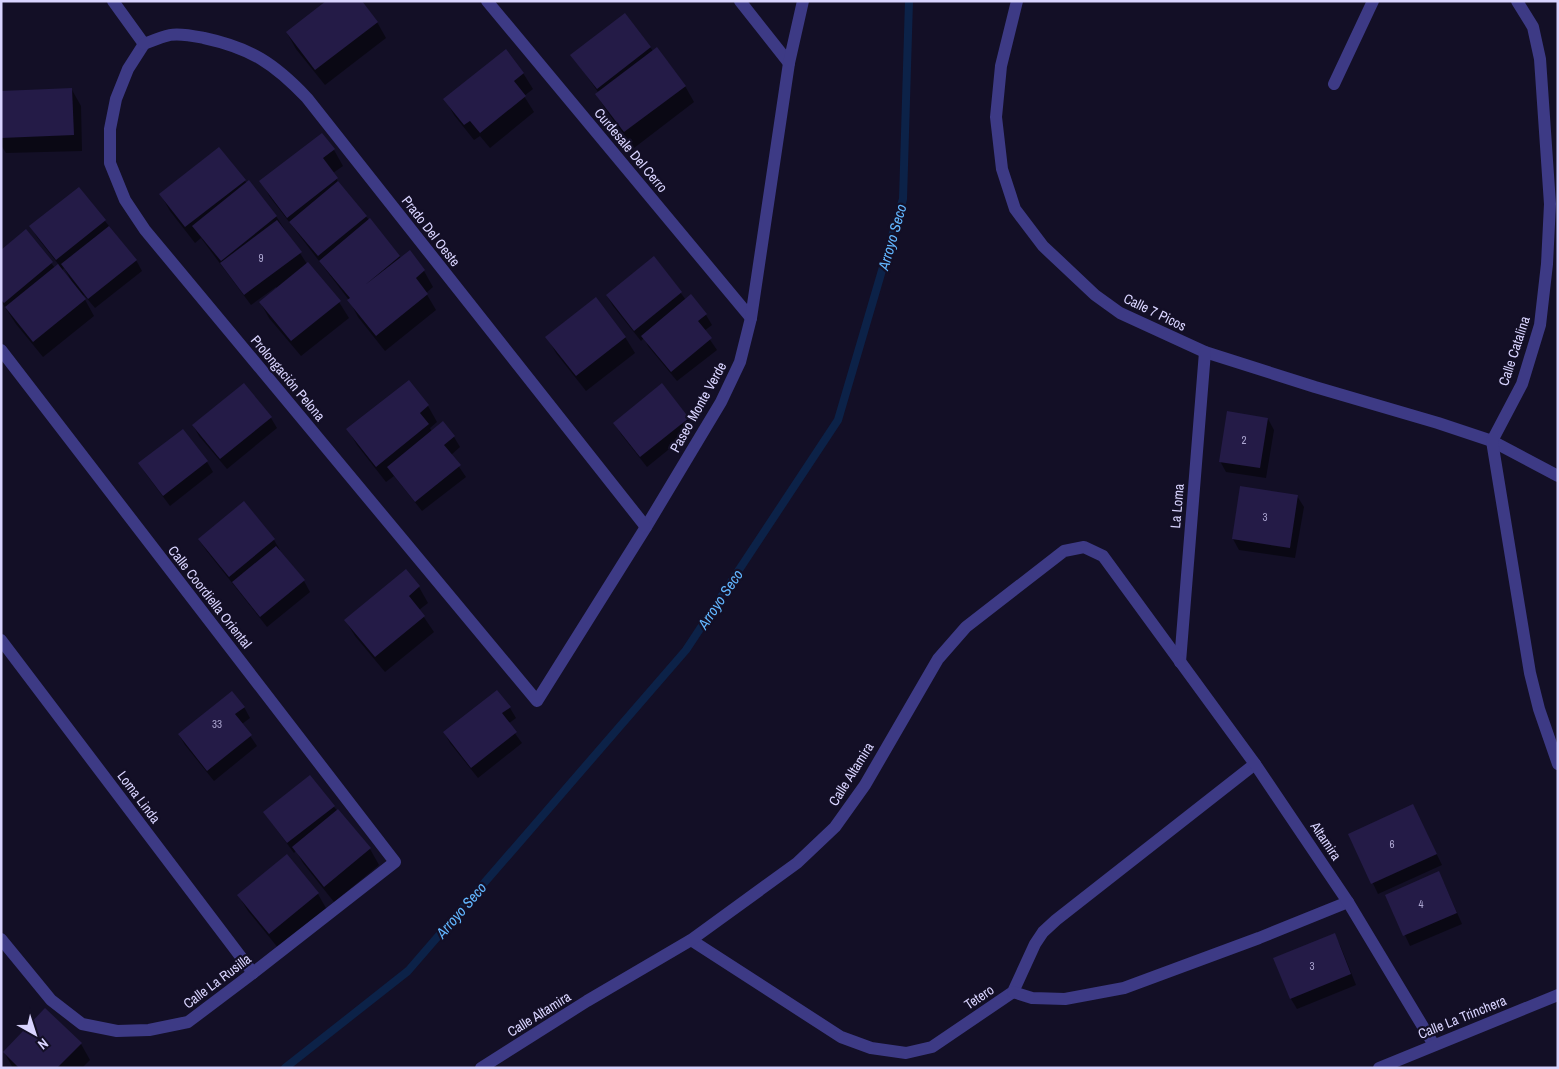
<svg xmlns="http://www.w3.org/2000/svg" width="1559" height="1069" viewBox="0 0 1559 1069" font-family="'Archivo Narrow',sans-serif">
<rect width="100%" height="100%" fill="#130f26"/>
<!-- shadow -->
<g fill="#0007" fill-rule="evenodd">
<polygon points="625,15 653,51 685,86 694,102 634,148 606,110 596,94 598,92 572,55"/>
<polygon points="377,22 386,38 325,85 296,49 287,33"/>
<polygon points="523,73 533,89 524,96 534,112 490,148 480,136 474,140 454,115 445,99"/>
<polygon points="72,90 81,106 82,151 6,153 1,145 1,92"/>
<polygon points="334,150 343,166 333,173 342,188 401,258 409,252 424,271 433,287 426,293 436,310 385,351 358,317 349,300 270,197 261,181"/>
<polygon points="245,181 276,216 307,264 339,302 349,318 301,356 269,318 260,302 277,289 276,287 251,305 201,238 195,243 170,211 161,195"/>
<path d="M105,221L136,260L142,271L95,308L84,295L83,296L94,316L43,357L16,324L1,301V251L26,231L55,268L59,265L37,237L31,227ZM64,268L71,280L70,281L62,271Z"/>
<polygon points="654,258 686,300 706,315 712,325 704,331 717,350 677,381 648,346 644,338 641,341 613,306 607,296"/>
<polygon points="547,337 625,337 635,353 586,391 556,353"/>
<polygon points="408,382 428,406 437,422 430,428 432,432 443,423 454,437 460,447 451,455 466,477 422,511 394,476 386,482 357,445 348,430"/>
<polygon points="243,385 271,418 277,428 227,469 199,436 193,425"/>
<polygon points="662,385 688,419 694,429 647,467 621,434 614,423"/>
<polygon points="1268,419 1274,430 1266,478 1226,472 1220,461"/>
<polygon points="183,431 207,462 213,472 170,506 146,474 140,464"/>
<polygon points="1297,496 1304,507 1295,558 1239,550 1233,539"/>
<polygon points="199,540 274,540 280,550 279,551 304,581 310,592 267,627 206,550"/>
<polygon points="419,587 428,603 419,610 434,632 385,672 355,636 345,620"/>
<polygon points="244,707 250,718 242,724 257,746 214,781 185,745 179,735"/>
<polygon points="510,708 516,718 508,724 522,743 478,778 450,743 444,732"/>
<polygon points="1413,806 1442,865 1378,894 1350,835"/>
<polygon points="334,807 370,849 379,865 334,902 303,863 296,851 294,853 271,822 265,812"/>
<polygon points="1444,883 1462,924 1410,946 1387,896"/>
<polygon points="318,894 327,910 279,949 248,911 238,895"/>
<polygon points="1334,935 1340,945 1356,985 1297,1009 1291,999 1274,958"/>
<polygon points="81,1044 90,1060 82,1068 13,1068 4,1052"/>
</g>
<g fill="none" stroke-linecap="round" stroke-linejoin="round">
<!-- stream -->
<polyline stroke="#0c2248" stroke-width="8" points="285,1068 408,971 686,650 838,420 903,199 909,1"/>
</g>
<!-- building -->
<g fill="#241b47">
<polygon points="326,1 362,1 378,22 315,70 286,32"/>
<polygon points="625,13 651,47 597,89 570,55"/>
<polygon points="657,47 686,86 624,132 595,94"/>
<polygon points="506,49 524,73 514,81 526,96 480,133 470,121 464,125 443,99"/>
<polygon points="72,88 74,135 1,138 1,91"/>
<polygon points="322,133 335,149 323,158 338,178 287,218 259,181"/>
<polygon points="219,147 246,180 185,227 159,194"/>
<polygon points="249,180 277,216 221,261 192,226"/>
<polygon points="338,181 367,216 318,256 289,222"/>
<polygon points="79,187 106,220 56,260 29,226"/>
<polygon points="370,218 400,256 365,285 410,250 425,270 416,278 428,294 376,336 347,300 350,298 319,261"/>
<polygon points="277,220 302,252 244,295 220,263"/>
<polygon points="109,226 137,260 88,299 61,264"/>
<polygon points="26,229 53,262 4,303 1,300 1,250"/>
<polygon points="654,256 682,292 634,331 606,295"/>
<polygon points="308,262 341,301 291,341 259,302"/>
<polygon points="58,264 86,299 33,342 5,307"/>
<polygon points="691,294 707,314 698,321 712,338 671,372 641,336"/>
<polygon points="596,297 626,337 576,376 545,337"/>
<polygon points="409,380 429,405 420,413 429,424 376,467 346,429"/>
<polygon points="244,383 272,417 220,459 192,425"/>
<polygon points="662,383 689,418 640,457 613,423"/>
<polygon points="1227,411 1268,418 1260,468 1219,462"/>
<polygon points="443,421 455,436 444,445 461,465 415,502 387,467"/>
<polygon points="183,429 208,461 163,496 138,463"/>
<polygon points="1240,486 1298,495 1290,548 1232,539"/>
<polygon points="244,501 275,539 229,577 198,539"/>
<polygon points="276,546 305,580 260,617 232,582"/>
<polygon points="406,569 420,586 409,596 425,616 375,657 344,620"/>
<polygon points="497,690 511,707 502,713 517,732 471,768 443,732"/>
<polygon points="232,691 245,707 235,714 252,735 207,771 178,734"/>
<polygon points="310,775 335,806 287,843 263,812"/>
<polygon points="1413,804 1437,854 1371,884 1348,834"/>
<polygon points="338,809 371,848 324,887 292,847"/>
<polygon points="287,854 319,893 269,934 237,895"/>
<polygon points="1439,871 1457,913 1403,936 1385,895"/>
<polygon points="1335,933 1351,974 1290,999 1273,958"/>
<polygon points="45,1008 82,1043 57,1068 19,1068 3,1052"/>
</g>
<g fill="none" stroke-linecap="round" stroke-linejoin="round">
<!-- street -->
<g stroke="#3d3a85" stroke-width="12">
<polyline points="113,1 144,44"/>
<polyline points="487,1 751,318"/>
<polyline points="740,1 789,63"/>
<polyline points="1017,1 1001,66 996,117 1002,169 1015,209 1043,246 1095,295 1120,313 1205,352 1315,387 1438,423 1492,441 1558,476"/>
<polyline points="1517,1 1533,27 1540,59 1550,204 1547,264 1540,325 1522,384 1492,441 1530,673 1539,709 1558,764"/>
<polyline points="144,44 128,69 116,99 110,129 110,163 125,200 145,230 537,701 646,527 721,402 740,362 751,318 789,63 803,1"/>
<path d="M144,44C152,41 161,37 170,35C180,33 194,36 204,38C251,48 275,64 307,98L646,527"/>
<polyline points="1334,84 1373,1"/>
<polyline points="1,350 395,862 253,973 188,1022 149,1030 117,1031 82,1024 51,1000 1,939"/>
<polyline points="1,640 253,973"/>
<polyline points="1180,662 1205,352"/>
<polyline points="691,940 841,1037 871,1048 906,1053 932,1047 1013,992 1035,944 1043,932 1056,920 1255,764"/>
<polyline points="1013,992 1032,998 1065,999 1124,988 1259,938 1348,902"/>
<polyline points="481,1068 587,1001 691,940 797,863 835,827 865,785 938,659 966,627 1064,551 1084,547 1103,556 1255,764 1348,902 1434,1045"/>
<polyline points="1379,1068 1558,995"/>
</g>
</g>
<g text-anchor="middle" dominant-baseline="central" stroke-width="4.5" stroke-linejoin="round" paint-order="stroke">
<!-- number labels -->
<g font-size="11" fill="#aca6d1">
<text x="261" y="258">9</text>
<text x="1244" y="440">2</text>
<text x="1265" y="517">3</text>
<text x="217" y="724">33</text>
<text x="1392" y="844">6</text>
<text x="1421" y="904">4</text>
<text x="1312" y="966">3</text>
</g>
<!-- street labels -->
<g font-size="14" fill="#d9d4ff" stroke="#130f26">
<text transform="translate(631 150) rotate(50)">Curdesale Del Cerro</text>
<text transform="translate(431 231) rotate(52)">Prado Del Oeste</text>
<text transform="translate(1155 312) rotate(26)">Calle 7 Picos</text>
<text transform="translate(1514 351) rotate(-72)">Calle Catalina</text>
<text transform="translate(288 378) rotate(50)">Prolongación Pelona</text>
<text transform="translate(698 407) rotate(-61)">Paseo Monte Verde</text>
<text transform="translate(1177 506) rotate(-85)">La Loma</text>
<text transform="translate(210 597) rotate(52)">Calle Coordiella Oriental</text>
<text transform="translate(851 774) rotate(-58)">Calle Altamira</text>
<text transform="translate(139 797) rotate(53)">Loma Linda</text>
<text transform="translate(1326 841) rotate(56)">Altamira</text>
<text transform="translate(217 981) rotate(-37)">Calle La Rusilla</text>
<text transform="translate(979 997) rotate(-34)">Tetero</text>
<text transform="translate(539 1014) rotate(-32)">Calle Altamira</text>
<text transform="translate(1462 1017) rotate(-22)">Calle La Trinchera</text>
</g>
<!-- water labels -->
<g font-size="15" font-style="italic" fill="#62b6ff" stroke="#130f26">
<text transform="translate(892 237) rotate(-74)">Arroyo Seco</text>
<text transform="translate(720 599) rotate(-56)">Arroyo Seco</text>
<text transform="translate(461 910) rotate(-49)">Arroyo Seco</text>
</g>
</g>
<!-- border -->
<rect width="1559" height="1069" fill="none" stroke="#d9d4ff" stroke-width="5"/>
<!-- north arrow -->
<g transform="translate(35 1034) rotate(141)" stroke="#130f26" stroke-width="4" paint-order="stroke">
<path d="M0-4L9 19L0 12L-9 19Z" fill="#d9d4ff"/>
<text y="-8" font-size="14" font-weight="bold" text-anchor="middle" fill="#d9d4ff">N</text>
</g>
</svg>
